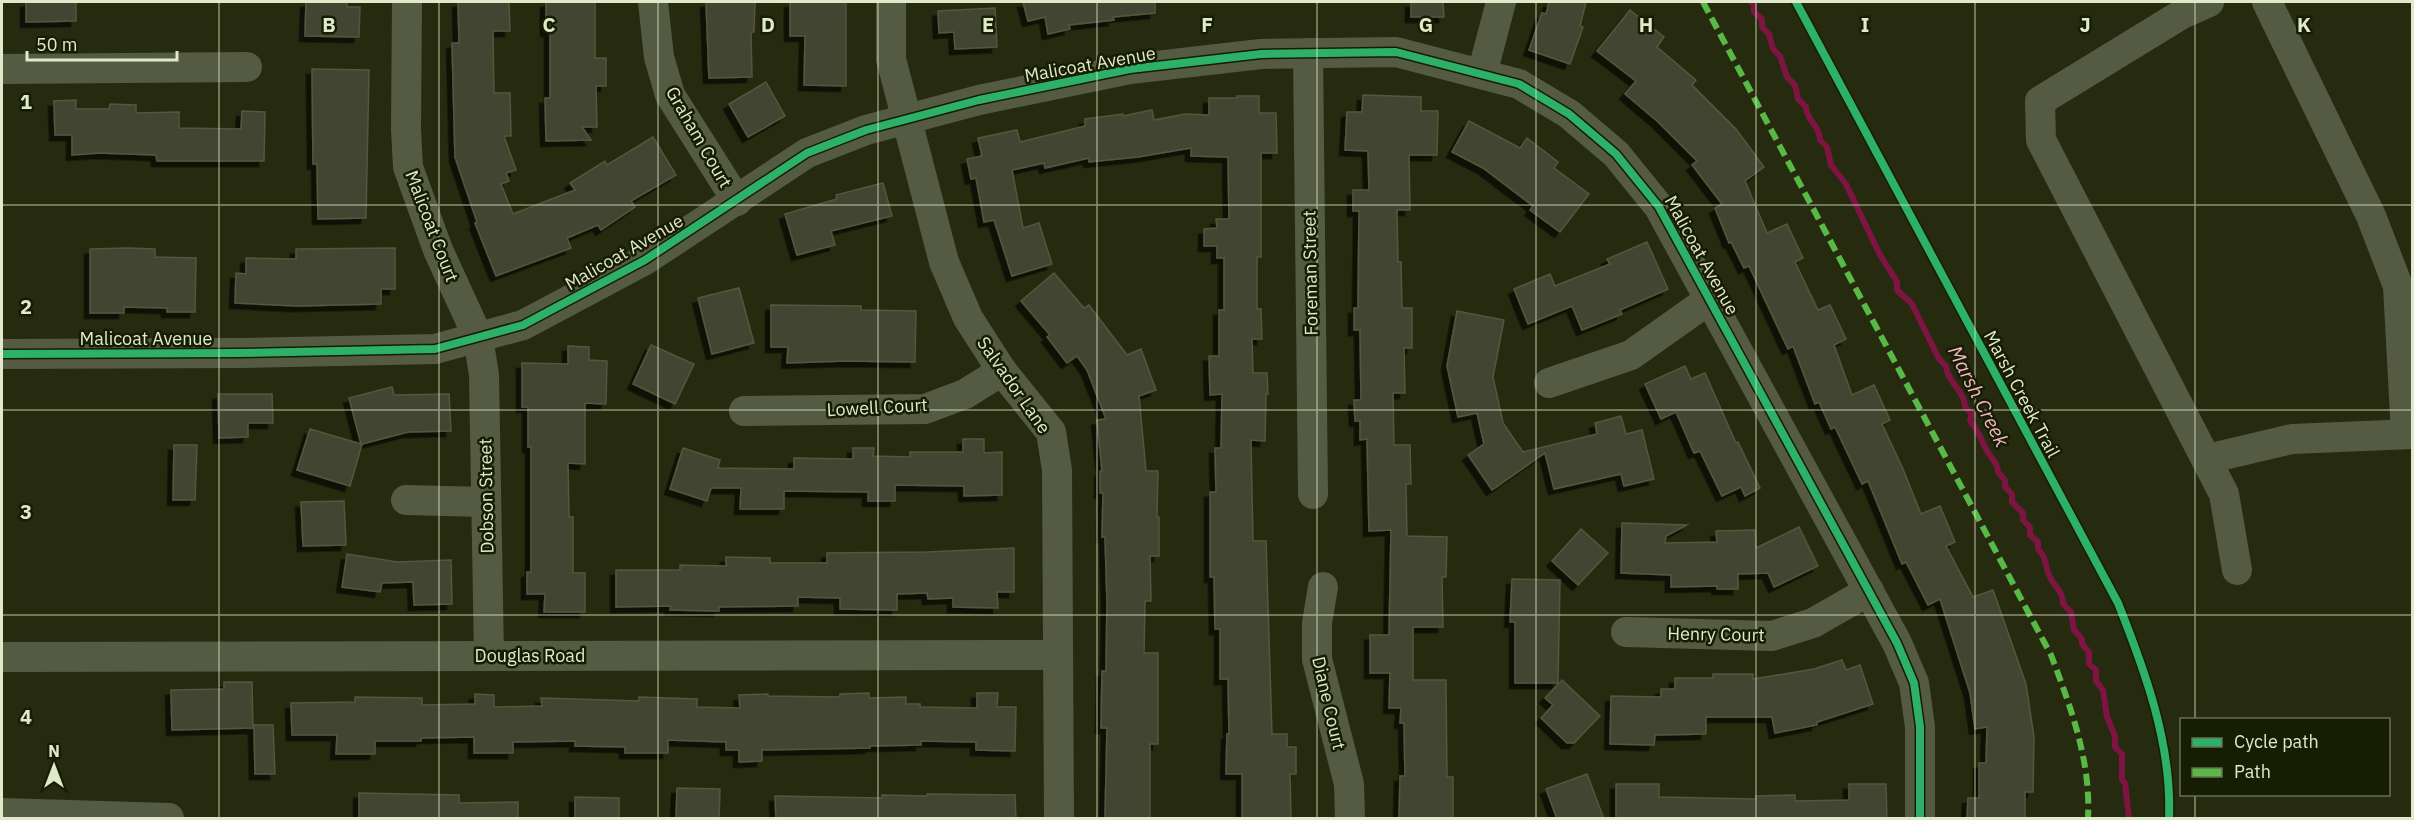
<svg xmlns="http://www.w3.org/2000/svg" width="2414" height="820" viewBox="0 0 2414 820" font-family="'IBM Plex Sans',sans-serif">
<defs>
<filter id="shadow"><feDropShadow dx="-5.5" dy="5.5" stdDeviation="0" flood-color="#0009"/></filter>
</defs>
<rect width="100%" height="100%" fill="#262b10"/>
<g fill="none" stroke-linecap="round" stroke-linejoin="round">
<!-- stream -->
<path stroke="#7d1441" stroke-width="6" d="M1751,2L1754,5V12L1762,19V27L1769,34L1773,49L1780,56L1787,77L1795,85L1798,99L1806,107C1806,120 1820,126 1820,140L1827,147L1831,165L1846,184L1879,253L1897,282V290L1912,304L1939,359L1946,366C1947,382 1965,391 1965,407L1972,414L1970,421C1979,431 1981,440 1987,451C1992,459 1998,463 1998,472L2005,480V487L2012,494V502L2023,513V520L2030,527V535L2038,542V549C2048,560 2044,564 2049,575C2054,588 2063,589 2063,604L2071,612L2074,630L2082,639V644L2089,652V664L2096,670V681L2103,690L2107,717L2115,736V747L2122,754V780L2125,783L2129,818"/>
</g>
<!-- building -->
<g fill="#434530" stroke="#56563d" stroke-width="1.5" filter="url(#shadow)">
<polygon points="26,2 76,2 76,21 26,22"/>
<polygon points="306,2 347,2 347,7 360,7 359,37 305,36"/>
<polygon points="458,2 509,2 510,31 493,31 494,93 510,93 511,136 504,136 516,170 506,173 509,181 501,184 513,214 575,190 570,183 605,161 607,165 653,137 676,175 631,201 635,207 601,230 598,225 567,238 571,248 496,276 475,223 477,222 455,157 452,43 459,43"/>
<polygon points="546,2 595,2 595,58 606,58 606,86 596,86 597,127 582,127 591,140 546,141 545,98 550,98 550,31 546,31"/>
<polygon points="706,2 755,2 754,32 751,32 752,77 709,78"/>
<polygon points="790,2 846,2 846,86 804,85 805,36 790,36"/>
<polygon points="1023,2 1155,2 1155,13 1113,17 1114,20 1069,25 1070,29 1048,34 1045,17 1028,21"/>
<polygon points="1411,2 1443,2 1444,17 1411,17"/>
<polygon points="1549,2 1586,2 1580,26 1583,27 1570,64 1529,50 1542,13 1546,14"/>
<polygon points="995,8 997,47 955,49 954,32 939,33 938,11"/>
<polygon points="1630,10 1664,37 1657,47 1696,80 1692,85 1736,129 1764,167 1745,181 1767,233 1787,224 1803,258 1795,262 1818,310 1830,305 1846,339 1834,345 1852,395 1874,385 1890,420 1882,424 1903,469 1921,514 1940,506 1955,542 1946,546 1973,597 1993,590 2026,684 2034,737 2033,792 2025,792 2025,819 1967,819 1968,798 1979,798 1979,763 1986,763 1987,727 1975,729 1970,693 1940,599 1928,605 1906,562 1902,564 1868,481 1862,484 1835,427 1831,429 1819,402 1815,404 1793,346 1788,349 1749,266 1744,268 1731,242 1729,243 1715,208 1722,204 1692,165 1697,161 1657,121 1625,94 1636,81 1597,51"/>
<polygon points="312,69 369,70 366,218 318,219 317,164 313,164"/>
<polygon points="766,82 785,116 748,137 729,104"/>
<polygon points="1363,95 1421,97 1421,111 1438,111 1437,155 1409,155 1410,210 1397,210 1398,262 1401,262 1402,308 1412,308 1412,348 1404,348 1405,393 1393,393 1394,445 1410,445 1411,484 1406,484 1407,536 1447,537 1446,577 1442,577 1443,627 1413,627 1413,680 1446,680 1447,777 1453,777 1453,819 1399,819 1400,776 1405,776 1404,723 1400,723 1401,708 1389,708 1390,673 1370,673 1370,635 1389,635 1391,530 1369,531 1367,439 1360,440 1360,421 1355,421 1354,400 1361,400 1360,330 1354,330 1354,308 1358,308 1359,211 1353,211 1353,190 1369,190 1368,151 1345,150 1347,112 1362,112"/>
<polygon points="1237,96 1259,96 1259,113 1276,113 1277,153 1261,153 1261,257 1257,257 1257,309 1261,309 1262,339 1252,339 1253,373 1267,373 1268,394 1266,394 1265,441 1251,440 1253,541 1266,541 1272,734 1287,734 1287,747 1296,747 1296,774 1290,774 1291,819 1242,819 1242,774 1226,774 1227,734 1229,734 1228,679 1220,679 1220,629 1215,629 1214,577 1210,577 1210,492 1216,492 1215,448 1221,448 1222,394 1210,395 1209,356 1219,356 1219,310 1224,310 1224,258 1217,258 1217,246 1204,246 1204,229 1217,228 1216,219 1229,219 1228,157 1191,156 1191,148 1138,157 1089,162 1089,158 1045,168 1044,163 1012,170 1023,228 1039,223 1052,264 1012,276 994,220 984,222 976,178 971,179 967,159 982,156 978,138 1017,130 1020,142 1085,126 1085,119 1123,114 1123,116 1152,110 1154,120 1185,114 1209,115 1209,98 1237,98"/>
<polygon points="76,100 76,109 109,109 110,104 136,105 136,113 179,112 179,128 241,129 242,111 265,112 264,161 157,161 156,155 100,153 72,155 72,135 55,135 54,101"/>
<polygon points="1469,121 1520,148 1527,138 1558,162 1554,168 1589,194 1560,232 1530,210 1533,206 1483,168 1452,152"/>
<polygon points="883,183 892,216 831,231 835,245 797,255 785,214 837,199 836,195"/>
<polygon points="1647,242 1668,289 1620,310 1622,314 1582,330 1572,306 1528,324 1514,289 1550,274 1555,286 1610,264 1607,259"/>
<polygon points="127,248 155,249 155,257 196,258 195,312 167,312 167,308 124,307 124,313 90,313 90,249"/>
<polygon points="395,248 395,289 381,289 381,304 297,306 235,303 236,273 246,274 246,258 296,259 296,249"/>
<polygon points="1054,273 1084,308 1089,305 1127,355 1141,349 1156,390 1139,396 1146,471 1158,471 1157,517 1159,517 1159,556 1150,556 1151,601 1145,601 1144,653 1158,653 1158,744 1150,744 1150,819 1105,819 1107,728 1101,728 1102,671 1106,671 1107,602 1105,537 1102,537 1103,493 1100,493 1100,471 1102,471 1097,420 1106,419 1087,370 1077,356 1067,363 1047,337 1050,335 1021,301"/>
<polygon points="739,288 754,343 712,354 698,298"/>
<polygon points="771,305 861,306 861,310 916,311 915,362 845,361 787,363 788,347 771,347"/>
<polygon points="1457,311 1504,320 1493,377 1503,423 1523,452 1597,434 1595,423 1621,416 1626,434 1642,430 1654,479 1624,486 1621,474 1554,489 1545,453 1492,490 1468,455 1484,444 1477,413 1458,417 1447,366"/>
<polygon points="651,345 694,364 675,404 633,384"/>
<polygon points="568,346 589,347 589,360 607,361 606,404 585,403 585,464 568,463 569,517 573,517 573,573 585,573 585,612 544,612 545,594 527,594 527,572 531,572 531,447 528,447 528,407 522,407 522,363 568,364"/>
<polygon points="1685,366 1691,379 1705,373 1736,443 1738,442 1760,488 1745,496 1741,487 1722,496 1700,451 1694,453 1676,412 1661,419 1645,384"/>
<polygon points="392,387 394,395 449,394 451,431 408,432 362,444 350,486 297,470 310,429 361,444 349,398"/>
<polygon points="218,394 272,394 273,423 248,423 248,437 219,438"/>
<polygon points="963,439 984,439 984,453 1002,452 1002,495 964,496 964,486 895,485 895,501 868,501 868,492 784,491 784,509 740,509 741,488 711,488 707,501 670,489 683,448 720,460 718,468 794,469 794,458 853,459 853,448 874,448 873,456 910,457 910,452 963,452"/>
<polygon points="174,445 197,445 195,500 173,500"/>
<polygon points="344,501 346,545 303,546 301,502"/>
<polygon points="1622,523 1687,525 1666,536 1665,543 1717,542 1716,531 1755,530 1756,548 1799,527 1818,566 1774,587 1768,573 1738,574 1738,589 1717,589 1717,586 1671,587 1671,575 1621,573"/>
<polygon points="1581,529 1608,553 1578,585 1552,561"/>
<polygon points="1014,548 1014,592 997,592 998,608 953,607 953,598 928,599 927,593 897,594 897,610 840,609 840,598 798,597 798,606 719,607 719,611 670,610 671,606 616,607 616,570 680,570 680,565 726,566 726,557 770,558 770,563 827,563 827,553 927,552"/>
<polygon points="347,554 397,562 451,560 452,604 414,605 413,582 382,583 380,592 342,587"/>
<polygon points="1512,579 1560,580 1558,683 1515,683 1515,622 1510,622"/>
<polygon points="1842,660 1846,670 1860,665 1873,704 1817,722 1817,725 1775,733 1772,717 1706,717 1706,734 1655,735 1654,745 1610,744 1611,696 1661,697 1661,689 1675,689 1675,678 1713,678 1713,674 1753,674 1753,679 1814,669"/>
<polygon points="1562,680 1600,716 1574,743 1567,743 1541,718 1553,705 1545,698"/>
<polygon points="224,682 252,682 253,728 172,730 171,690 224,689"/>
<polygon points="869,693 869,698 906,697 906,704 920,704 920,707 977,708 977,693 998,693 997,707 1016,707 1015,751 976,750 976,742 921,741 921,745 870,746 870,748 762,750 762,761 739,762 739,750 726,750 726,742 668,740 668,753 625,753 625,747 575,746 575,741 513,742 513,753 474,753 474,737 421,738 421,741 375,741 375,754 336,754 337,735 292,735 291,703 355,702 355,697 422,698 422,705 475,704 475,694 494,695 494,707 542,706 541,698 639,701 639,697 669,698 697,699 697,707 740,708 739,695 768,694 768,696 840,697 840,694"/>
<polygon points="254,725 273,725 275,774 255,774"/>
<polygon points="1587,774 1604,819 1557,819 1546,789"/>
<polygon points="1616,784 1659,784 1659,797 1756,799 1756,796 1795,795 1795,801 1849,800 1849,784 1886,784 1887,819 1616,819"/>
<polygon points="677,788 720,789 719,819 676,819"/>
<polygon points="359,793 459,795 459,803 518,802 518,819 359,819"/>
<polygon points="927,794 1015,795 1016,819 776,819 775,796 882,798 882,795 927,796"/>
<polygon points="575,797 619,798 619,819 575,819"/>
</g>
<g fill="none" stroke-linecap="round" stroke-linejoin="round">
<!-- minor -->
<g stroke="#555b43" stroke-width="30">
<polyline points="407,2 406,129 408,167 438,250 478,337 484,375 489,656"/>
<polyline points="653,2 659,57 670,95 737,201"/>
<polyline points="891,2 891,59 944,262 968,318 1002,371 1051,432 1057,470 1059,818"/>
<polyline points="2209,2 2182,14 2040,101 2041,140 2224,494 2237,570"/>
<polyline points="2267,2 2371,216 2398,286 2406,434"/>
<polyline points="1308,53 1313,494"/>
<polyline points="2,69 247,67"/>
<polyline points="1482,74 1501,2"/>
<polyline points="2,354 238,353 435,349 523,325 645,260 807,153 866,130 979,100 1130,69 1261,54 1396,52 1519,84 1569,114 1616,154 1659,207 1897,643 1914,683 1920,727 1920,818"/>
<polyline points="1549,383 1631,355 1710,299"/>
<polyline points="744,411 925,409 965,394 1002,371"/>
<polyline points="2207,459 2292,439 2412,434"/>
<polyline points="406,500 486,502"/>
<polyline points="1323,587 1317,623 1317,659 1349,784 1350,818"/>
<polyline points="1626,632 1772,636 1813,623 1869,591"/>
<polyline points="2,657 1058,655"/>
<polyline points="2,813 169,818"/>
</g>
<!-- quiet -->
<path stroke="#58b947" stroke-width="6" stroke-dasharray="12 6" stroke-linecap="butt" d="M1703,2L2051,655C2071,708 2091,761 2088,818"/>
<defs>
<g id="cycleway">
<path d="M1796,2L2118,603C2145,671 2172,744 2169,818"/>
<polyline points="2,354 238,353 435,349 523,325 645,260 807,153 866,130 979,100 1130,69 1261,54 1396,52 1519,84 1569,114 1616,154 1659,207 1897,643 1914,683 1920,727 1920,818"/>
</g>
</defs>
<!-- cycleway casing -->
<use href="#cycleway" stroke="#171d03" stroke-width="11"/>
<!-- cycleway -->
<use href="#cycleway" stroke="#2db169" stroke-width="8"/>
</g>
<!-- grid -->
<path fill="none" stroke="#e0eac9" stroke-width="1.5" stroke-opacity="0.55" d="M219,2V818M439,2V818M658,2V818M878,2V818M1097,2V818M1317,2V818M1536,2V818M1756,2V818M1975,2V818M2195,2V720M2,205H2412M2,410H2412M2,615H2412M2195,794V818"/>
<g text-anchor="middle" dominant-baseline="central" stroke-width="5" stroke-linejoin="round" paint-order="stroke">
<!-- street labels -->
<g font-size="18" fill="#e0eac9" stroke="#171d03">
<text transform="translate(1090 64) rotate(-10)">Malicoat Avenue</text>
<text transform="translate(699 137) rotate(60)">Graham Court</text>
<text transform="translate(432 226) rotate(69)">Malicoat Court</text>
<text transform="translate(624 252) rotate(-30)">Malicoat Avenue</text>
<text transform="translate(1702 255) rotate(61)">Malicoat Avenue</text>
<text transform="translate(1310 273) rotate(-91)">Foreman Street</text>
<text x="146" y="338">Malicoat Avenue</text>
<text transform="translate(1014 385) rotate(55)">Salvador Lane</text>
<text transform="translate(2022 394) rotate(62)">Marsh Creek Trail</text>
<text transform="translate(877 407) rotate(-3)">Lowell Court</text>
<text transform="translate(486 496) rotate(-91)">Dobson Street</text>
<text transform="translate(1716 634) rotate(1)">Henry Court</text>
<text x="530" y="655">Douglas Road</text>
<text transform="translate(1329 703) rotate(77)">Diane Court</text>
</g>
<!-- water labels -->
<g font-size="20" font-style="italic" fill="#f3b6c7" stroke="#171d03">
<text transform="translate(1979 396) rotate(63)">Marsh Creek</text>
</g>
</g>
<g font-size="20" text-anchor="middle" font-weight="bold" fill="#e0eac9" stroke="#171d03" stroke-width="5" stroke-linejoin="round" paint-order="stroke">
<text x="329" y="32">B</text>
<text x="549" y="32">C</text>
<text x="768" y="32">D</text>
<text x="988" y="32">E</text>
<text x="1207" y="32">F</text>
<text x="1426" y="32">G</text>
<text x="1646" y="32">H</text>
<text x="1865" y="32">I</text>
<text x="2085" y="32">J</text>
<text x="2304" y="32">K</text>
<text x="26" y="109">1</text>
<text x="26" y="314">2</text>
<text x="26" y="519">3</text>
<text x="26" y="724">4</text>
</g>
<!-- border -->
<rect width="2414" height="820" fill="none" stroke="#e0eac9" stroke-width="6"/>
<!-- legend -->
<rect x="2180" y="718" width="210" height="78" fill="#171d03" stroke="#676f52" stroke-width="1.5"/>
<rect x="2192" y="738" width="30" height="9" fill="#2db169" stroke="#676f52" stroke-width="1.5"/>
<text x="2234" y="748" font-size="18" fill="#e0eac9">Cycle path</text>
<rect x="2192" y="768" width="30" height="9" fill="#58b947" stroke="#676f52" stroke-width="1.5"/>
<text x="2234" y="778" font-size="18" fill="#e0eac9">Path</text>
<!-- north arrow -->
<g transform="translate(54 766)" stroke="#171d03" stroke-width="4.5" paint-order="stroke">
<path d="M0-4.5L10 22L0 15L-10 22Z" fill="#e0eac9"/>
<text y="-9" font-size="16" font-weight="bold" text-anchor="middle" fill="#e0eac9">N</text>
</g>
<!-- scale -->
<path d="M27 51v9h150v-9" fill="none" stroke="#e0eac9" stroke-width="3"/>
<text x="36" y="51" font-size="18" fill="#e0eac9" stroke="#171d03" stroke-width="4.5" paint-order="stroke">50 m</text>
</svg>
